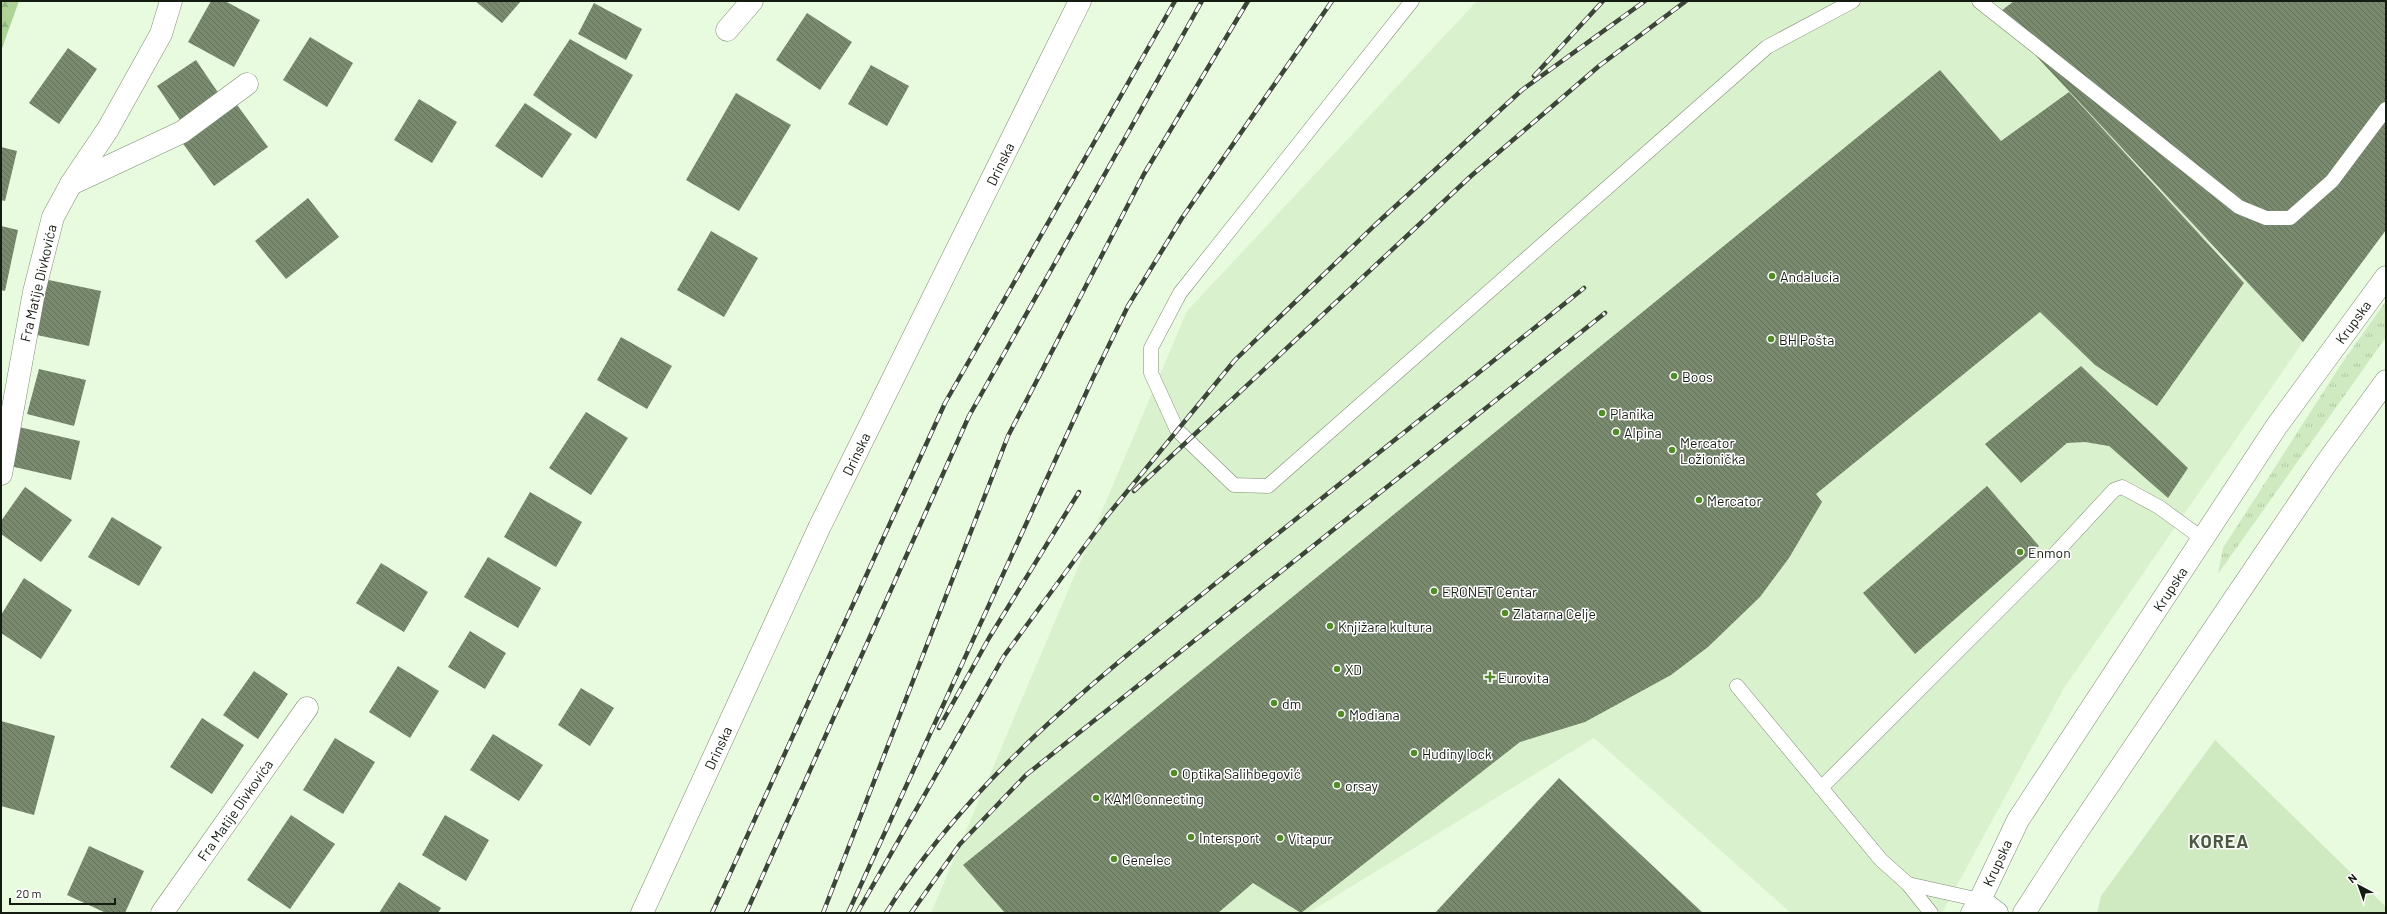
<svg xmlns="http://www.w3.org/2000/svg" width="2387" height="914" viewBox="0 0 2387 914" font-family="Barlow,sans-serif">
<defs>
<pattern id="grass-tufts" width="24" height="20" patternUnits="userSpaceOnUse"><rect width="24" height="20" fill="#cfeac0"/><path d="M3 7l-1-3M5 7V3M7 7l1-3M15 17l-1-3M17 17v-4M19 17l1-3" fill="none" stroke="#b1c8a4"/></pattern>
<pattern id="forest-firs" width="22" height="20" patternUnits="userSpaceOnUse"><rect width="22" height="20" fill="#add397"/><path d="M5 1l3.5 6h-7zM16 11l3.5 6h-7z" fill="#94b581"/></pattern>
<pattern id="building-back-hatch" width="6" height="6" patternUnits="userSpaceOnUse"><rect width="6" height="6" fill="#798a6f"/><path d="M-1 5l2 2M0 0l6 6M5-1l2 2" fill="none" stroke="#62705a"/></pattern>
</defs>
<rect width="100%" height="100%" fill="#e8fbde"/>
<!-- built -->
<polygon fill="#daf1cd" points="1477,1 2014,1 1997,14 2303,342 2064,688 1942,913 1791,913 1594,738 1308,913 931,913 1187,311"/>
<!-- grass -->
<polygon fill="url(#grass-tufts)" points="2386,301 2386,337 2218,574 2223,548 2340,366"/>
<!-- forest -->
<polygon fill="url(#forest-firs)" points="1,1 19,1 1,51"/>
<!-- park -->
<polygon fill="#cfeac0" points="2215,740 2386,907 2386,913 2097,913 2101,896"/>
<!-- building -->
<g fill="url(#building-back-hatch)">
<polygon points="211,1 225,1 260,20 234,67 188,42"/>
<polygon points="475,1 521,1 502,23"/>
<polygon points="2014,1 2386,1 2386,230 2303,342 1997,14"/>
<polygon points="594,3 642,29 626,60 578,34"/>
<polygon points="807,13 852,42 820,90 776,60"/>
<polygon points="310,37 353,63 327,107 283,80"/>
<polygon points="570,39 633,75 596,139 533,95"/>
<polygon points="68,48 97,69 59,124 29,103"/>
<polygon points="196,60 221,97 182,123 157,86"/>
<polygon points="871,65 909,86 887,126 848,104"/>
<polygon points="1940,70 2001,141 2069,92 2244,283 2157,406 2095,365 2040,312 1816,494 1822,502 1789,558 1760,597 1708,647 1671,675 1585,722 1520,742 1301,913 1253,883 1218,913 1005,913 963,865"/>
<polygon points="736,93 791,125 739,211 686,180"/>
<polygon points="419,99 457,122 432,163 394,140"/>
<polygon points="235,102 268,147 214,186 181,141"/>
<polygon points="525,103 572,134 542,178 495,146"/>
<polygon points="1,147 17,151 5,201 1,200"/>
<polygon points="308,198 339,237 286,279 255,241"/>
<polygon points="1,226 18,230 5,291 1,290"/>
<polygon points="711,231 758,258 724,317 677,290"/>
<polygon points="44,279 101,291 89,346 32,334"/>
<polygon points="621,337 672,366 647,409 597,380"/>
<polygon points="2081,366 2188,468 2168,498 2109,446 2085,442 2067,443 2021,483 1985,444"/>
<polygon points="39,369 86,380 74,426 27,414"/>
<polygon points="586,412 628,438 591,495 549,468"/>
<polygon points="19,427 80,441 71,480 10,466"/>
<polygon points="1987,486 2039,546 1915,654 1863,593"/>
<polygon points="25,487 72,520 41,562 1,534 1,521"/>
<polygon points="530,492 582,522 556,567 504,537"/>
<polygon points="112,517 162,547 139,586 88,557"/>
<polygon points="488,557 541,588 518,628 464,597"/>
<polygon points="381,563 428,592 404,632 356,603"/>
<polygon points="24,578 72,610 41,659 1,633 1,615"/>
<polygon points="470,631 506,653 485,689 448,667"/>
<polygon points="398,666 439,691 410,738 369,712"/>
<polygon points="254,671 288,694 258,739 223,715"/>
<polygon points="581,688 614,708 590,746 558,725"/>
<polygon points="202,718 244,745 212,794 170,767"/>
<polygon points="1,721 55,736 34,815 1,806"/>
<polygon points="493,734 543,765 519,801 470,770"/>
<polygon points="335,738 375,762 343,814 303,790"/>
<polygon points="1559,778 1703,913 1435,913"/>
<polygon points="291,815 335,844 290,909 247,880"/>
<polygon points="445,815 489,840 466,881 422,855"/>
<polygon points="89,846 144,871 125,913 106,913 67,895"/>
<polygon points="399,882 441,908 438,913 379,913"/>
</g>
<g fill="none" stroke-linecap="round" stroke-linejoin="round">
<defs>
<g id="lane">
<polyline points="1412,1 1180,293 1151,348 1151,373 1177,430 1234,485 1268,486 1767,47 1853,1"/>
<polyline points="1979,1 2239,207 2266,218 2290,218 2332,181 2386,109"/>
<polyline points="1737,686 1881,860 1908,884 1931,913"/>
<polyline points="1821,788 2052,557 2114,490 2122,487 2159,507 2203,539"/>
<polyline points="1908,884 1980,900"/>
</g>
<g id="street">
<polyline points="727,30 752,1"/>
<polyline points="71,184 182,132 247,84"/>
<polyline points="1,474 34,292 53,217 71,184 108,129 161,34 171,1"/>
<polyline points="162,913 307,708"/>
</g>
<g id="secondary">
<polyline points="1980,900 1997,913"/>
<polyline points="642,913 820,526 1080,1"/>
<polyline points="1972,913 1980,900 2018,820 2276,427 2386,277"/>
<polyline points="2024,913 2066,848 2327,462 2386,381"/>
</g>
</defs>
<!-- lane casing -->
<use href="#lane" stroke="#7c8c72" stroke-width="15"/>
<!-- street casing -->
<use href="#street" stroke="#7c8c72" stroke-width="23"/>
<!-- secondary casing -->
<use href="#secondary" stroke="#7c8c72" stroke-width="23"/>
<!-- lane -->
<use href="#lane" stroke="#fff" stroke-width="14"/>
<!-- street -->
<use href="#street" stroke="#fff" stroke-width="22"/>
<!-- secondary -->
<use href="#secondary" stroke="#fff" stroke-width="22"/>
<defs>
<g id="rail">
<polyline points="1534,76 1603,1"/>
<polyline points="1134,491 1471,176 1599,66 1686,1"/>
<polyline points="939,728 989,638 1079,492"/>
<polyline points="712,913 945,403 1175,1"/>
<polyline points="746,913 969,416 1202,1"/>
<polyline points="823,913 1008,436 1144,174 1248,1"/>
<polyline points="848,913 1092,380 1128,306 1182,218 1332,1"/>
<polyline points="857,913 1004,656 1107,516 1235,360 1375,225 1522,90 1645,1"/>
<path d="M886,913C974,771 1113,666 1241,563C1356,471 1470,380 1584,288"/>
<polyline points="911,913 960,844 1026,775 1605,313"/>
</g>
</defs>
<!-- rail casing -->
<use href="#rail" stroke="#3c4638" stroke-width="4.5"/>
<!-- rail -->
<use href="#rail" stroke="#fff" stroke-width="3" stroke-dasharray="9" stroke-linecap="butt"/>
</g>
<!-- markers -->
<g fill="#538b26" stroke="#fff" stroke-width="1.5">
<circle cx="1772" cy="276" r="4"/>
<circle cx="1771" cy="339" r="4"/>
<circle cx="1674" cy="376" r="4"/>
<circle cx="1602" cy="413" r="4"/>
<circle cx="1616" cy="432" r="4"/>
<circle cx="1672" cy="450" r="4"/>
<circle cx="1699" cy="500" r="4"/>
<circle cx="2020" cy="552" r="4"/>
<circle cx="1434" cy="591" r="4"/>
<circle cx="1505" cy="613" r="4"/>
<circle cx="1330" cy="626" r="4"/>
<circle cx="1337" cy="669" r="4"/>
<path d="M1488 671h4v4h4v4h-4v4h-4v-4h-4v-4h4z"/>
<circle cx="1274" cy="703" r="4"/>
<circle cx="1341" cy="714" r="4"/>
<circle cx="1414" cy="753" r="4"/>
<circle cx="1174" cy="773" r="4"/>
<circle cx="1337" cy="785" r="4"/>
<circle cx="1096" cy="798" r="4"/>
<circle cx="1191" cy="837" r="4"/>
<circle cx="1280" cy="838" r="4"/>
<circle cx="1114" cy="859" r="4"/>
</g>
<g text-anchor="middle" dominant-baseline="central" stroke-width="3" stroke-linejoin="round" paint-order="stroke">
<!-- street labels -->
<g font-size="14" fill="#141b11" stroke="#fff">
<text transform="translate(1000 164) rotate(-64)">Drinska</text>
<text transform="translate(38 283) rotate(-77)">Fra Matije Divkovića</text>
<text transform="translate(2353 322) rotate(-54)">Krupska</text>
<text transform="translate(856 454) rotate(-64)">Drinska</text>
<text transform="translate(2170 589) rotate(-57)">Krupska</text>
<text transform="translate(718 748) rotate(-65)">Drinska</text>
<text transform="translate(235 810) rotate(-55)">Fra Matije Divkovića</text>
<text transform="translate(1997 863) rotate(-65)">Krupska</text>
</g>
<!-- poi labels -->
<g font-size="14" fill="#141b11" stroke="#fff" text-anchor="start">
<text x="1780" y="276">Andalucia</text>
<text x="1779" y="339">BH Pošta</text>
<text x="1682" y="376">Boos</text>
<text x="1610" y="413">Planika</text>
<text x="1624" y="432">Alpina</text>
<text x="1680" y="442">Mercator<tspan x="1680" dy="16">Ložionička</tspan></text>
<text x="1707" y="500">Mercator</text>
<text x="2028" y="552">Enmon</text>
<text x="1442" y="591">ERONET Centar</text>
<text x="1513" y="613">Zlatarna Celje</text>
<text x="1338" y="626">Knjižara kultura</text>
<text x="1345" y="669">XD</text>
<text x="1498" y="677">Eurovita</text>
<text x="1282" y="703">dm</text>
<text x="1349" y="714">Modiana</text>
<text x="1422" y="753">Hudiny lock</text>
<text x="1182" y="773">Optika Salihbegović</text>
<text x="1345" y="785">orsay</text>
<text x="1104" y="798">KAM Connecting</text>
<text x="1199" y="837">Intersport</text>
<text x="1288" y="838">Vitapur</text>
<text x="1122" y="859">Genelec</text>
</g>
<!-- district labels -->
<g font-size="18" font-weight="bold" letter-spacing="1" fill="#4a5a41" stroke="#fff">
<text x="2219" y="841">KOREA</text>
</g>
</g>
<!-- border -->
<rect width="2387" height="914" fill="none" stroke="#141b11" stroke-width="4"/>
<!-- north arrow -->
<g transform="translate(2359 886) rotate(319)" stroke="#ffffff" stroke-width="3" paint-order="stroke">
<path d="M0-3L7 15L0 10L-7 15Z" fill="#141b11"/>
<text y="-6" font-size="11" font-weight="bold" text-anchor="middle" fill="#141b11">N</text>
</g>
<!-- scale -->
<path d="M10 898v6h105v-6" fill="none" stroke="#141b11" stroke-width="2"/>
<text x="16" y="898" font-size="12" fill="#141b11" stroke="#ffffff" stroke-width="3" paint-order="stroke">20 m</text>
</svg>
